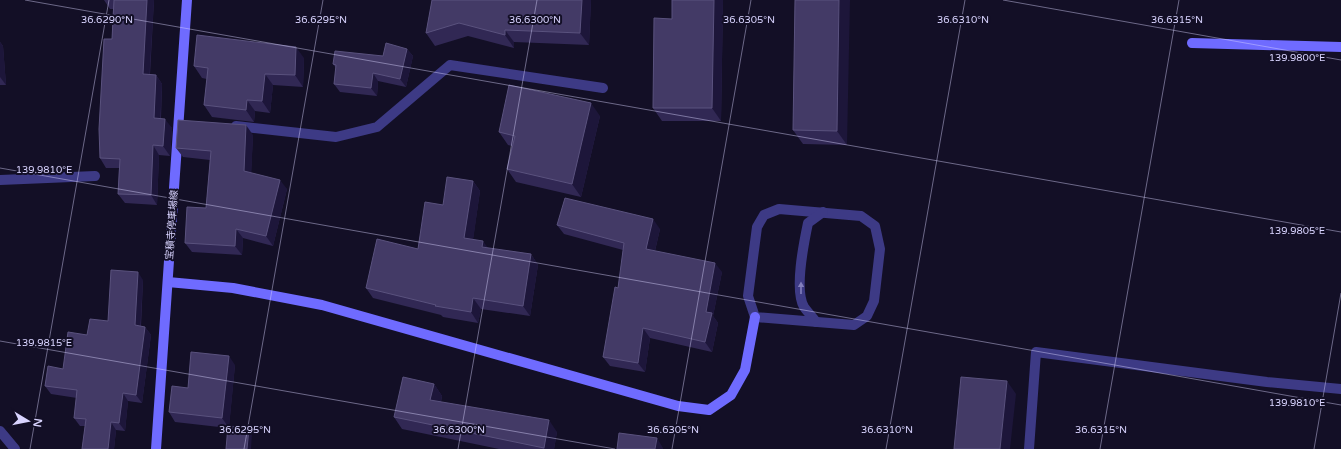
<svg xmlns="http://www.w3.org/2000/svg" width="1341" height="449" viewBox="0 0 1341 449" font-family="'Varela Round','Noto Sans JP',sans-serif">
<rect width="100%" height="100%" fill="#130f26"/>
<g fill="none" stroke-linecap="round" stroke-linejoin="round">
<!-- lane -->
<g stroke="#3d3a85" stroke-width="10">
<polyline points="236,126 336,137 377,127 450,65 603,88"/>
<polyline points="0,180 95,176"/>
<polygon points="779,209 861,216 875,226 880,249 874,301 867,316 854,325 755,317 748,296 757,227 764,215"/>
<path d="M816,322C813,317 808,313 804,307C794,290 804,242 808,223L823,212"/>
<polyline points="0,431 15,449"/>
</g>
<!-- street -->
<polyline stroke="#3d3a85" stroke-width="10" points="1029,449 1036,352 1267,382 1341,389"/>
<!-- secondary -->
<g stroke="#6f6bff" stroke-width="10">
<polyline points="1192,43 1341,47"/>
<polyline points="168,282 233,288 322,305 678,406 709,410 731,395 745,370 755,317"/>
<polyline points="156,449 187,0"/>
</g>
</g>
<!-- wall -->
<g fill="#312854">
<polygon points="104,0 154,0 150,74 156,75 162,84 161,118 172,128 170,156 159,155 157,205 125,203 118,194 119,168 106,168 100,158 112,39 113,9 110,9"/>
<polygon points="432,0 591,0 589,45 514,42 514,48 468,36 435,46 426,33"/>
<polygon points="672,0 723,0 721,121 662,121 653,108 672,19"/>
<polygon points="795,0 847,145 803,144 793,130"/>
<polygon points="0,42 3,46 6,85 0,85"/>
<polygon points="407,49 413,56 406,87 378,81 377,96 340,92 334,84 336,68 333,64 383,56"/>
<polygon points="304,58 303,87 273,85 270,113 255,111 254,122 212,117 204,105 207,79 202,78 194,66"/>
<polygon points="600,116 581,197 516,182 507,169 512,146 508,145 499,132"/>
<polygon points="253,135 251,173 287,189 273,246 243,238 242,255 192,252 185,243 206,208 210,160 183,157 176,148"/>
<polygon points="473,181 480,191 473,239 488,248 531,254 538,265 530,316 481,309 478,323 443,317 441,315 373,298 366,288 418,249 443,205"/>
<polygon points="557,225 660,229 655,251 722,272 713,316 718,323 712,352 650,338 645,372 610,366 603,357 618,288 623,250 564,234"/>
<polygon points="143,280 141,326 145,327 151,335 142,403 128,401 125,431 116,430 114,449 82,449 85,426 80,426 74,418 77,398 51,394 45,386 63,369 108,321"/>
<polygon points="235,365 229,426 249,428 252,433 228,428 175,422 169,412 188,388"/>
<polygon points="434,384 442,396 441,402 557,432 554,449 499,449 402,429 394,417"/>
</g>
<!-- shaded-wall -->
<g fill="#1d163a">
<polygon points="147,0 154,0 149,83 143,74"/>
<polygon points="582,0 591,0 589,45 580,33"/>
<polygon points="714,0 723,0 721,121 712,108"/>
<polygon points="839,0 850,0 847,145 837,131"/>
<polygon points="505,30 514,42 514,48 505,35"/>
<polygon points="0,42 3,46 6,85 0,77"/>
<polygon points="296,47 304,58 303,87 295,75"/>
<polygon points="407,49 413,56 406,87 400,79"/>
<polygon points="373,73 378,81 377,96 371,88"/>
<polygon points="265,74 273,85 270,113 262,101"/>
<polygon points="156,75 162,84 160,127 154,118"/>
<polygon points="247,100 255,111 254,122 246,110"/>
<polygon points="591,103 600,116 581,197 572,184"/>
<polygon points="165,119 172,128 170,156 163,146"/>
<polygon points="246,125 253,135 251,180 244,171"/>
<polygon points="153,145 159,155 157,205 151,195"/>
<polygon points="280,180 287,189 273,246 266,236"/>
<polygon points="473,181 480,191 472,248 464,238"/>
<polygon points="653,219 660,229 653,259 646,249"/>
<polygon points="236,229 243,238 242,255 235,246"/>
<polygon points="483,241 490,251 482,247"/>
<polygon points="531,254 538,265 530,316 523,306"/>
<polygon points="715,263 722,272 713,316 718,323 712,352 705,342 706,312"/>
<polygon points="138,272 143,280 140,333 135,325"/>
<polygon points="473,298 481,309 478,323 471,312"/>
<polygon points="145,327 151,335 142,403 136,395"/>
<polygon points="643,328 650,338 645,372 638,363"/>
<polygon points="229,356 235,365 229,428 222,418"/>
<polygon points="1007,381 1016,394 1010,449 1000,449"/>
<polygon points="434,384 442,396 438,412 430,400"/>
<polygon points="123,393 128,401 125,431 119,423"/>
<polygon points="549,420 557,432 554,449 545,449 544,448"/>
<polygon points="111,422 116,430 114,449 108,449"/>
<polygon points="249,428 252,433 251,449 247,449"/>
<polygon points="657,438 663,448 663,449 655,449"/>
</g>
<!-- building -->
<g fill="#433a66" stroke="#5a527e">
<polygon points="114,0 147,0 143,74 156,75 154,118 165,119 163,146 153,145 151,195 118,194 120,159 100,158 99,129 104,39 112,39"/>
<polygon points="432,0 582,0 580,33 505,30 505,35 459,23 426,33"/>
<polygon points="672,0 714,0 712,108 653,108 654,18 672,19"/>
<polygon points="795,0 839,0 837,131 793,130"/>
<polygon points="197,35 296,47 295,75 265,74 262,101 247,100 246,110 204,105 208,68 194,66"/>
<polygon points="386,43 407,49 400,79 373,73 371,88 334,84 336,65 333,64 335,51 383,56"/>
<polygon points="509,85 591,103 572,184 507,169 515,136 499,132"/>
<polygon points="178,120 246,125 244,171 280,180 266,236 236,229 235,246 185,243 187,207 206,208 211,151 176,148"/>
<polygon points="447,177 473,181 464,238 483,241 482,247 531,254 523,306 473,298 471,312 435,306 436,305 366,288 377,239 418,249 425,202 443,205"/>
<polygon points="565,198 653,219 646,249 715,263 706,312 712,313 705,342 643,328 638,363 603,357 615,287 618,288 624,243 557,225"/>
<polygon points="111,270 138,272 135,325 145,327 136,395 123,393 119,423 111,422 108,449 82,449 86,419 74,418 77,390 45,386 48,366 63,369 68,332 87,335 90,319 108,321"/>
<polygon points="191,352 229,356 222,418 169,412 172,386 188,388"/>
<polygon points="403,377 434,384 430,400 549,420 544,448 394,417"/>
<polygon points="961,377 1007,381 1000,449 954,449"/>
<polygon points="228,426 249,428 247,449 226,449"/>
<polygon points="619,433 657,438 655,449 617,449"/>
</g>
<!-- one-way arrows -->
<defs><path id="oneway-solid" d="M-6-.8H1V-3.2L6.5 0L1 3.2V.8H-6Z"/></defs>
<use fill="#837fbc" href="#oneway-solid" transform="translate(801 288) rotate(-90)"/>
<!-- ticks -->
<path fill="none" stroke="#d9d4ff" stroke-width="1" stroke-opacity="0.45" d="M25,0L1341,232M1003,0L1341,60M0,168L1341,405M0,341L615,449M30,449L109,0M244,449L323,0M458,449L537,0M672,449L751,0M886,449L965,0M1100,449L1179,0M1314,449L1341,293"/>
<g text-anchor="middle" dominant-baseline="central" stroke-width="4" stroke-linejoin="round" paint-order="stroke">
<!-- street labels -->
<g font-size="10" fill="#d9d4ff" stroke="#130f26">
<text transform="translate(172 225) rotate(-86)">宝積寺停車場線</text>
</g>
</g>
<g font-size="10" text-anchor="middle" fill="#d9d4ff" stroke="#130f26" stroke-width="4" stroke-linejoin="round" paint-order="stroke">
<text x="963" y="23">36.6310°N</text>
<text x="1177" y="23">36.6315°N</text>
<text x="107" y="23">36.6290°N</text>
<text x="321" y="23">36.6295°N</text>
<text x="535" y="23">36.6300°N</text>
<text x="749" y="23">36.6305°N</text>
<text x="1297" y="61">139.9800°E</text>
<text x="44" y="173">139.9810°E</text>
<text x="1297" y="234">139.9805°E</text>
<text x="44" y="346">139.9815°E</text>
<text x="1297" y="406">139.9810°E</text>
<text x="245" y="433">36.6295°N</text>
<text x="459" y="433">36.6300°N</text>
<text x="673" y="433">36.6305°N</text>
<text x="887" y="433">36.6310°N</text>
<text x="1101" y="433">36.6315°N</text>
</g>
<!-- north arrow -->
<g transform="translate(28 421) rotate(100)" stroke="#130f26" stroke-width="3" paint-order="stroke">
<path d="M0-3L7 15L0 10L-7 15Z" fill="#d9d4ff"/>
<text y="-6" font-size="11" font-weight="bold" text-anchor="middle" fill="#d9d4ff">N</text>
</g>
</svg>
